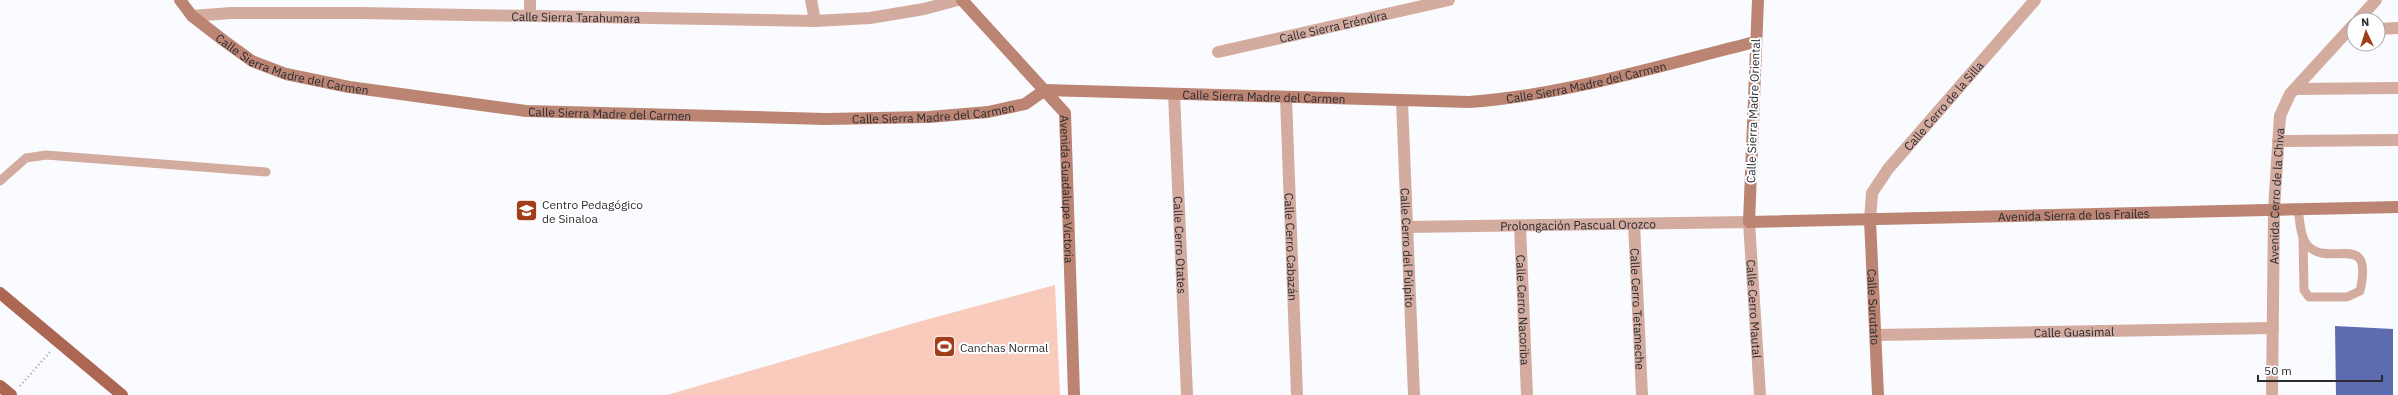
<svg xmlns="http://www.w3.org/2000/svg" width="2398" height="395" viewBox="0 0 2398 395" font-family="'IBM Plex Sans',sans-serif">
<rect width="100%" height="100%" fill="#fafbfe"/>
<!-- green -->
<polygon fill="#f8cbbc" points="1055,285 1060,395 667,395 925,320"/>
<!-- building -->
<polygon fill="#5d6bb1" points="2335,326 2393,329 2393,395 2336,395"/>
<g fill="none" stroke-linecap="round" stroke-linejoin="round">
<!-- path -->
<polyline stroke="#a1a3a7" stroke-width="2.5" stroke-dasharray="1 3" stroke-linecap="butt" points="20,386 50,352"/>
<!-- lane -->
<g stroke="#d3ab9f" stroke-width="9">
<polyline points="0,181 26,158 46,155 266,172"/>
<path d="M2298,209C2300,220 2300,239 2309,247C2331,267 2374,230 2360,291L2347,297H2309L2304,290L2303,239"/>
</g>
<!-- street -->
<g stroke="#d3ab9f" stroke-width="12">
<polyline points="530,0 530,16"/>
<polyline points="811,0 815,21"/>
<path id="s1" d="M192,16L231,13H360L815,21L870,18L924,9L958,0"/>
<polyline points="2358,20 2376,0"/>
<polyline points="2378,29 2398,28"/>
<path id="s2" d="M1218,52L1449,0"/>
<polyline points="2295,89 2398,88"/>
<path id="s3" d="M1174,94L1187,395"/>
<path id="s4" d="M1286,98L1297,395"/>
<path id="s5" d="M1402,102L1414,395"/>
<polyline points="2278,141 2398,140"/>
<path id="s6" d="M1870,220L1872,193L1888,169L2035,0"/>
<path id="s7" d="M1634,224L1642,395"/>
<path id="s8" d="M1520,226L1527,395"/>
<path id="s9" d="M1407,227L1749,222L1760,395"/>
<path id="s10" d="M1876,335L2273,328"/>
<path id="s11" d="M2272,395L2274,209L2280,116L2290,94L2354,24"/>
</g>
<!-- secondary -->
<g stroke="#bc8472" stroke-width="12">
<path id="s12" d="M180,0L192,16L223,40L252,61L286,74L349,87L526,111L826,119L929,117L988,112L1025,104L1045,90L1469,102C1566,95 1661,65 1755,42"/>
<path id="s13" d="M962,0L1065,113L1074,395"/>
<path id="s14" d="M1758,0L1749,222L2398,207"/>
<path id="s15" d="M1870,220L1878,395"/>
</g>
<!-- primary -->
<g stroke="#ab6752" stroke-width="12">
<polyline points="0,293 122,395"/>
<polyline points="0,386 11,395"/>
</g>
</g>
<!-- icons -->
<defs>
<symbol id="university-square" viewBox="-11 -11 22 22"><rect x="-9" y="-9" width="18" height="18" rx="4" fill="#a33c18" stroke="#fff"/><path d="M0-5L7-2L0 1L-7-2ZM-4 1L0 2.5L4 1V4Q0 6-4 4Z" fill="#fff"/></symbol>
<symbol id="stadium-square" viewBox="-11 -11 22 22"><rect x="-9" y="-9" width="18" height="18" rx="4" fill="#a33c18" stroke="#fff"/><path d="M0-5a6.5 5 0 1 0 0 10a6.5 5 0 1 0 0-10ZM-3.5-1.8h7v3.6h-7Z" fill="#fff"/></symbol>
</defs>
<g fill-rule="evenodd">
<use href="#university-square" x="514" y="198" width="25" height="25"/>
<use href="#stadium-square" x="932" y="334" width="25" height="25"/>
</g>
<g text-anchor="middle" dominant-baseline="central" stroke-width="4" stroke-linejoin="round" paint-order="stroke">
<!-- street labels -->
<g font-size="12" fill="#2a2c32" stroke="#fff">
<text stroke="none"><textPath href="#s1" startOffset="384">Calle Sierra Tarahumara</textPath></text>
<text stroke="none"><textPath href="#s2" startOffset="118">Calle Sierra Eréndira</textPath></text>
<text stroke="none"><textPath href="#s12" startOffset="134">Calle Sierra Madre del Carmen</textPath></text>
<text stroke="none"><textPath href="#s12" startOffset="1442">Calle Sierra Madre del Carmen</textPath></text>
<text stroke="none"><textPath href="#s12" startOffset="1118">Calle Sierra Madre del Carmen</textPath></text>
<text stroke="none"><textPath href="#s6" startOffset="140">Calle Cerro de la Silla</textPath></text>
<text transform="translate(1753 111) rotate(-88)">Calle Sierra Madre Oriental</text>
<text stroke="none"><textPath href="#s12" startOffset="782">Calle Sierra Madre del Carmen</textPath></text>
<text stroke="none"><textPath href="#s12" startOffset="458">Calle Sierra Madre del Carmen</textPath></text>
<text stroke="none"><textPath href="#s13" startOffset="229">Avenida Guadalupe Victoria</textPath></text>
<text stroke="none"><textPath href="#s11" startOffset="199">Avenida Cerro de la Chiva</textPath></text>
<text stroke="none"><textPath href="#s14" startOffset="547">Avenida Sierra de los Frailes</textPath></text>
<text stroke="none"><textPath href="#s9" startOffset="171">Prolongación Pascual Orozco</textPath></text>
<text stroke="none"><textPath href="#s3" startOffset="151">Calle Cerro Otates</textPath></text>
<text stroke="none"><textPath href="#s4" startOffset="149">Calle Cerro Cabazán</textPath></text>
<text stroke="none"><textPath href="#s5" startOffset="146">Calle Cerro del Púlpito</textPath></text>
<text stroke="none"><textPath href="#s15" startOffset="87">Calle Surutato</textPath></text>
<text stroke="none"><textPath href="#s7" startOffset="85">Calle Cerro Tetameche</textPath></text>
<text stroke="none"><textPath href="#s9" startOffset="429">Calle Cerro Mautal</textPath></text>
<text stroke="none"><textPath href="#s8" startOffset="84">Calle Cerro Nacoriba</textPath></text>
<text stroke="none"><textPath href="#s10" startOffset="198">Calle Guasimal</textPath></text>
</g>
<!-- poi labels -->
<g font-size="12" fill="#2a2c32" stroke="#fff" text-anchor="start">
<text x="542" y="204">Centro Pedagógico<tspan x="542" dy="14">de Sinaloa</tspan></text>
<text x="960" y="347">Canchas Normal</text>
</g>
</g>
<!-- north arrow -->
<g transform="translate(2366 32) rotate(356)"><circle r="19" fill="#ffffff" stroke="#aaabad"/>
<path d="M0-3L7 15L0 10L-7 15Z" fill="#a33c18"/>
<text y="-6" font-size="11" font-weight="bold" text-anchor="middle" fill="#2a2c32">N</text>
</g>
<!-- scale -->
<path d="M2258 375v6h124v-6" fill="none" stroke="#2a2c32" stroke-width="2"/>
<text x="2264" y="375" font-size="12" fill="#2a2c32" stroke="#ffffff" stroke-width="3" paint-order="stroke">50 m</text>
</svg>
